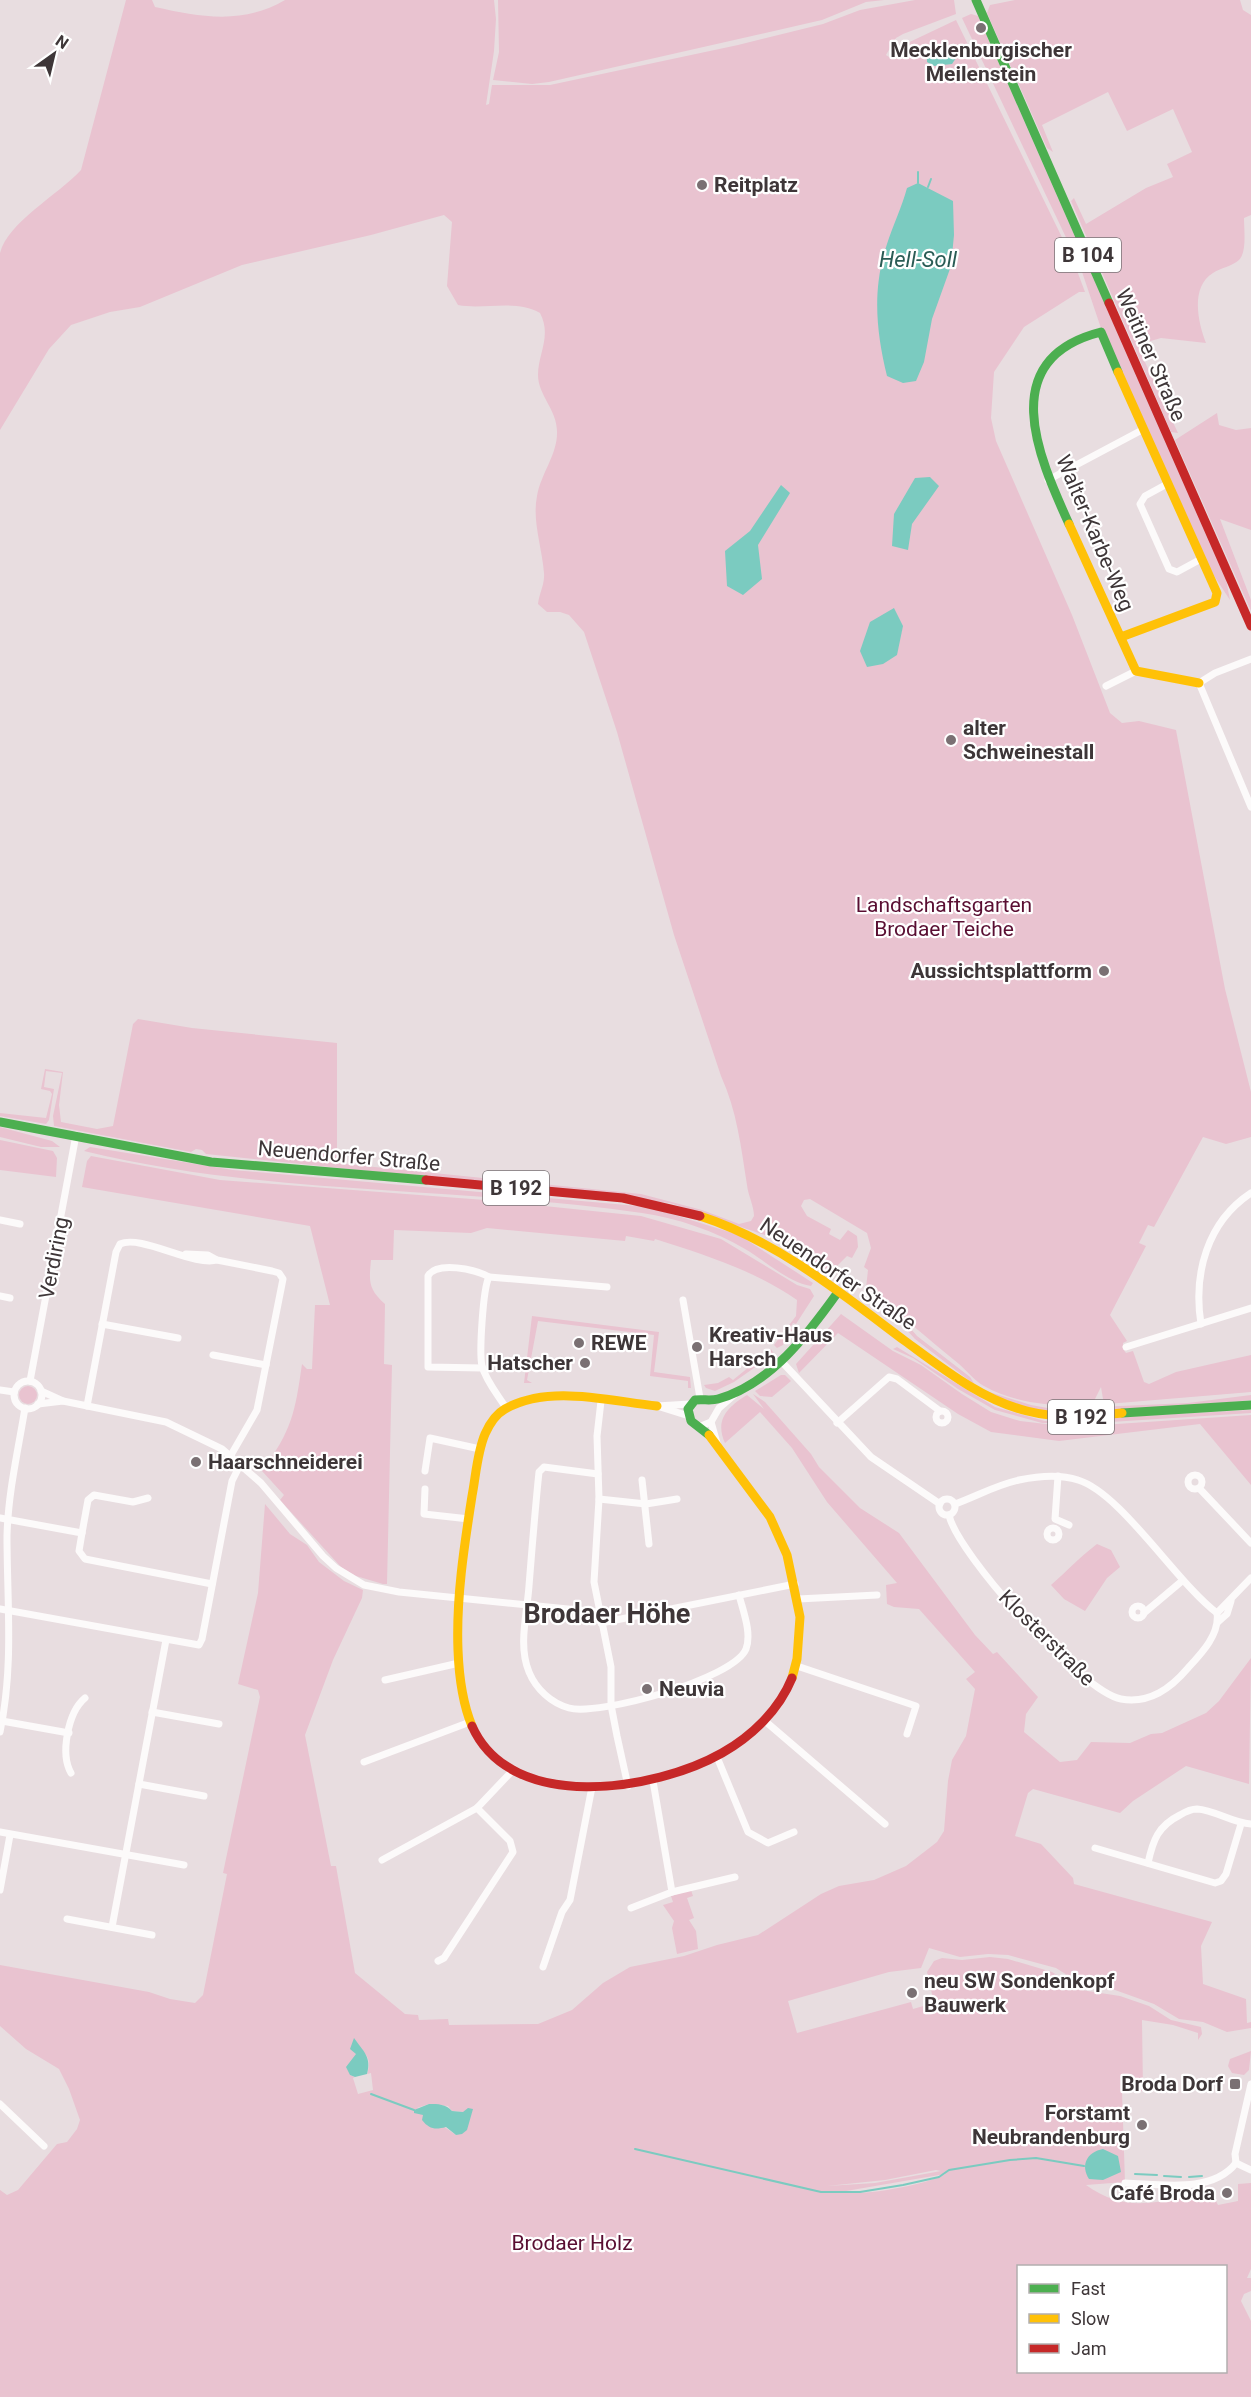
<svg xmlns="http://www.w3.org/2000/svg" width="1251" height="2397" viewBox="0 0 1251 2397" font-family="Roboto,sans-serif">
<rect width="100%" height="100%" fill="#e8dde0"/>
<!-- green -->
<g fill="#e9c3d0" fill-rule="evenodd">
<path d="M126,0H152L155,7C200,17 243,25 285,0H494L496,19L494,51L486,105L489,104L492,85H550L738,45L823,24L860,10L915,0H954L956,14L903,34L896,38L886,55L889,57L899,47L956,20L1073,260L1085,292H1079L1024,327L994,372L991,418L996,441L1072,615L1110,713L1122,723L1139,721L1176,730L1225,989L1251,1092V1137L1226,1144L1203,1137L1154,1227L1148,1225L1139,1243L1146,1246L1110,1315L1127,1341L1123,1343V1349L1126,1353L1133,1351L1144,1382L1149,1384L1176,1372L1251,1355V1392L1107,1404L1103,1399L1101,1387L1092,1405C1056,1407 1016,1404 984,1386C975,1381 967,1371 959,1364C928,1339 898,1312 866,1288L868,1270L864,1267L871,1248L867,1233L810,1199L804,1200L801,1206L807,1216L831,1229L829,1234L840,1240L848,1230L857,1236L858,1247L852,1258L847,1256L834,1269L823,1268L782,1236L777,1239L670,1203L206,1154L202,1150L196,1149L191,1152L54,1126L53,1116L62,1073L46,1071L44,1087L54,1089L49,1120L46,1124L0,1116V1113L46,1118L52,1094L50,1091L41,1089L45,1069L63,1072L59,1105L61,1122L97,1129L113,1126L133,1024L138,1019L192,1028L337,1043V1155L345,1164L641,1194L702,1210L739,1224L751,1221L754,1216C754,1206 748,1195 747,1185C741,1147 737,1111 721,1076L674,935L617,732L584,632L569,615L560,612H547L538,604C539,594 545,584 544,573C542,547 532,521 537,496C541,473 558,454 557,431C557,410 538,395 538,375C538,353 552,336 540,313C516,299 484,310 458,305L447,286L452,222L444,215L371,235L242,265L140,307L110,312L71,325L49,349L0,430V253C8,222 58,195 81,170Z"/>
<polygon points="498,0 884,0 866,2 822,20 549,82 532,84 493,80 499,52"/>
<path d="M1015,0H1240L1243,10L1251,15V215L1244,218C1244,230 1247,252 1239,260C1233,266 1220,268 1213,273C1190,287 1198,323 1206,343L1161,338L1137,345L1178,433L1171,432L1071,201L1074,198L1086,224L1146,188L1173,177L1167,164L1192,152L1173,109L1127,131L1108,92L1042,125L1053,152L1047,148L987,13L990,5Z"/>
<polygon points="971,14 978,16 1084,257 1085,264 1080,267 962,18"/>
<polygon points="1088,266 1225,574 1230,600 1207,565 1105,340 1081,269"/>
<polygon points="1217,413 1219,425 1236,430 1251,428 1251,530 1220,519 1251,600 1251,611 1175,440"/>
<polygon points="0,1127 52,1141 60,1147 41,1147 0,1137"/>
<polygon points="0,1140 53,1151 57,1158 56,1177 0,1170"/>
<path d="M90,1147L233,1170L649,1207L739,1235L813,1283L811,1286C787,1282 766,1261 745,1249C715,1231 677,1218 642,1213C457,1186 267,1196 84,1151Z"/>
<path d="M91,1156L220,1180L485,1200L641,1216L721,1239L797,1285L810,1289L814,1296L796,1324L793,1323L790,1328L792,1330L783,1345L777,1348L774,1345L796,1316L797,1300C754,1270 705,1255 655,1239L654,1241L626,1236L625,1241L487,1228L471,1233L394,1230L393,1260H371C369,1281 368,1289 385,1304L384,1364L392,1365L387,1584H383L356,1576L341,1567L280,1500L284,1495L262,1471C292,1430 295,1413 302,1364L307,1369H312L315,1305H330L310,1226L82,1187L87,1161Z"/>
<polygon points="841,1314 893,1351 921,1365 962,1394 991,1412 1020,1421 1072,1427 1251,1415 1251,1485 1200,1424 1059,1441 991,1432 958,1414 838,1333 799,1373 796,1364"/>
<polygon points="532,1316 659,1332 654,1372 690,1377 691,1388 688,1388 688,1381 650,1376 654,1335 538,1321 527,1380 532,1383 524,1383"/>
<polygon points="905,1322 917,1336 970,1377 975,1385 915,1339 904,1327"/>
<polygon points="897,1347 995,1407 1045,1421 1251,1410 1251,1413 1095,1423 1042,1423 995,1410 958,1389 913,1358 893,1349"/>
<polygon points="771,1349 774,1354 734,1382 715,1391 706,1388 704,1385 718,1383 729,1377 733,1380"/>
<polygon points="781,1375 785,1375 791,1381 772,1397 760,1396 755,1391"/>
<circle cx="28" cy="1395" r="9"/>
<path d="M986,1391L1031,1405L1053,1409L1188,1403L1251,1395V1400C1190,1405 1071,1425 1016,1404C1006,1401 996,1395 986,1391Z"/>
<path d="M753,1394L765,1402L811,1454L819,1467L860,1508L899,1533L975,1635L993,1654L997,1652L1038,1697L1026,1714L1024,1732L1060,1762L1077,1760L1091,1742L1130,1743L1151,1734L1162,1733L1206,1713L1219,1701L1251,1658L1249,1784L1186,1766L1133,1801L1120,1813L1033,1789L1028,1793L1015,1836L1041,1844L1073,1878L1074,1884L1212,1922L1201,1946L1203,1984L1246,1999L1247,2023L1251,2022V2028L1227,2032L1203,2022L1179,2019L1154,2004L1115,1990L1086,1987L1056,1968L1008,1955L988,1954L960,1957L929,1948L921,1968L889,1972L788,2001L797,2033L911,2002L913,2009L934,2003L927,1972L934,1961L942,1958L962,1960L990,1957L1008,1959L1052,1972L1081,1990L1120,1996L1149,2006L1171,2020L1201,2027L1202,2034L1198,2040V2033L1173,2025L1142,2020L1143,2091L1122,2092L1125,2182L1086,2185C1120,2209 1144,2205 1184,2197L1185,2191L1207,2188L1202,2194L1213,2188V2195L1218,2205L1238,2201V2184L1251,2183V2269L1247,2278H1251V2291L1244,2294L1241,2301L1251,2321V2397H0V2190L7,2195L18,2190L57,2144L67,2142L77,2129L80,2120L69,2089L59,2069L26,2049L0,2026V1965L149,1992L170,1999L195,2003L203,1995L227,1874L223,1873L260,1697L258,1690L238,1684L258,1593L265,1504L290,1534L307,1545L319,1562L344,1581L363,1590L362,1598L333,1660L305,1735L331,1866H336L355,1973L405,2014L418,2015L419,2020L448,2019L449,2025L538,2024L572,2010L603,1983L630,1967L684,1956L717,1945L758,1935L821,1894L839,1886L874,1880L906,1866L937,1842L944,1831L948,1781L952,1760L966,1736L975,1689L966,1679L975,1672L919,1609L894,1607L887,1604L886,1585L897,1583L827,1502L792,1448L760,1412L725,1443C714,1419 729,1406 747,1395L764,1409ZM353,2046C367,2052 372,2059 367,2074L371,2073L373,2090L358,2094L353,2078L355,2077L350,2075L356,2054ZM429,2104L448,2106L452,2111L463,2112L456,2135L417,2108ZM936,2170L941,2171L875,2183L827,2186L885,2180ZM945,2174C933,2183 858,2198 846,2191ZM1018,2266H1226V2372H1018Z"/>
<path d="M1097,1544L1111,1550L1120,1567L1107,1578L1085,1611L1064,1599L1051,1585C1067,1571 1081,1556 1097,1544Z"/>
<polygon points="691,1890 693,1896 687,1898 694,1918 689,1920 696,1931 698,1949 677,1954 672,1928 674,1921 663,1905 673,1902 671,1896"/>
<polygon points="1251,2051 1249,2070 1244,2075 1232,2073 1228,2066 1230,2059"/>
</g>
<!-- water -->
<g fill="#7bcbc0">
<polygon points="951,49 958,55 952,64 934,66 927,62 927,59"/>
<path d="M918,183L953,201L954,235L951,266L932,319L924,362L916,381L903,383L887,376C876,331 872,289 887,244C893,225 902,207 907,188Z"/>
<polygon points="930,477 939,486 912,524 908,550 892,546 894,514 915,478"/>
<polygon points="781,485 790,493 758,545 762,579 743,595 727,586 725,551 750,531"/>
<polygon points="894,608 903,626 897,655 883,664 867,667 860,651 870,622"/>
<path d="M354,2038C363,2051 372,2057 367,2074L355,2077L350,2075L346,2067L356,2054L350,2049Z"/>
<path d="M429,2104C438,2104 446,2104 452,2111L463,2112L468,2108L473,2109L467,2130L462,2134L456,2135L446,2127C435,2130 429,2129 422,2120L423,2115L414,2113V2110Z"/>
<path d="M1103,2149L1118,2156L1121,2172L1103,2180L1089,2179C1080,2165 1087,2152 1103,2149Z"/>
</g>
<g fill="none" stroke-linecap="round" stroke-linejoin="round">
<!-- stream -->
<g stroke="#7bcbc0" stroke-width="2">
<polyline points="918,172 918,183"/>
<polyline points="928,187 931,179"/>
<polyline points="371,2094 414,2110"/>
<polyline points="635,2149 821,2192 860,2192 903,2185 939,2177 949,2170 1010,2160 1036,2158 1084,2166"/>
<polyline points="1135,2174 1157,2175"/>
<polyline points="1164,2176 1181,2177"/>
<polyline points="1189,2177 1202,2176"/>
</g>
<!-- street -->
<g stroke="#fcfafa" stroke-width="7">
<polyline points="1048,480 1142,430"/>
<polyline points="1167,484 1145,496 1140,504 1169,569 1177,572 1201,559"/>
<polyline points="1251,659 1215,673 1199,683 1251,807"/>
<polyline points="1106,686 1136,671"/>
<polyline points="0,1220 20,1224"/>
<polyline points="186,1254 208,1255 217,1260 272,1271 279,1273 283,1279 257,1410 231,1455"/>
<polyline points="0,1296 10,1298"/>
<polyline points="683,1300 700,1398"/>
<polyline points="102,1324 178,1338"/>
<path d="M1201,1324C1193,1274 1207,1222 1251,1193"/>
<polyline points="1126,1347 1251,1308"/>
<polyline points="213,1355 266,1365"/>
<polyline points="782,1362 871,1457 940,1504"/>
<path d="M482,1368L428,1367V1276C436,1261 476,1269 489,1277"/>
<circle cx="28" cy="1395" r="14"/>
<polyline points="30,1381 76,1135"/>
<polyline points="0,1390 14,1392"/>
<polyline points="41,1391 63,1401 166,1422 222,1449 261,1483 323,1556 336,1568 364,1585 399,1592 598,1612"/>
<polyline points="601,1401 597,1436 599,1499 594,1582 611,1667 611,1705 617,1736 628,1786"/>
<polyline points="38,1404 63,1401"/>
<path d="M87,1406L116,1252L120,1244C141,1234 194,1267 217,1260"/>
<path d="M506,1408C498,1395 486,1381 482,1366C479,1353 483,1288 489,1277L607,1287"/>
<circle cx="942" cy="1417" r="6"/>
<polyline points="689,1416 657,1406 690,1404"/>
<polyline points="711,1422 717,1443"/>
<polyline points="837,1423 889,1377 897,1379 940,1411"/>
<polyline points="701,1426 711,1422 719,1408 734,1395"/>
<polyline points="425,1471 430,1438 480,1449"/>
<path d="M598,1474L544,1467L539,1472C535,1510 532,1548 529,1586C527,1614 518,1646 529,1672C536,1689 551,1703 569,1708C599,1716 734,1679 746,1649C752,1633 743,1611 739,1595"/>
<circle cx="1195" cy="1482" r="7"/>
<polyline points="1058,1476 1055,1519 1069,1525"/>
<polyline points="642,1480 649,1544"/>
<polyline points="1199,1488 1251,1543"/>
<polyline points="425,1489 424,1514 469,1519"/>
<polyline points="599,1499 646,1504 677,1499"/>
<circle cx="947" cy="1507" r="8"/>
<path d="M955,1504C977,1496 996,1485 1019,1480C1038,1476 1060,1474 1078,1480C1121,1493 1176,1582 1217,1613"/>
<path d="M949,1515C957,1554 1082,1692 1121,1699C1150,1704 1171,1688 1188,1668C1202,1653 1220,1634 1217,1613L1251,1578"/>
<polyline points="0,1518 82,1533 79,1551 85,1559 212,1584"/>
<circle cx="1053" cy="1534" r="6"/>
<polyline points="82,1533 88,1500 94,1495 133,1502 148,1498"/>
<polyline points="798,1599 877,1595"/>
<circle cx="1138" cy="1612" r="6"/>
<polyline points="0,1609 199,1645 202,1639 232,1481 241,1463"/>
<polyline points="1144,1613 1182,1581"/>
<polyline points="1218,1622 1227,1614 1231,1601"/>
<polyline points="601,1623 795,1584"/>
<polyline points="797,1666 916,1706 907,1734"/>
<polyline points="385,1680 459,1663"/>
<polyline points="152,1712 219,1724"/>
<polyline points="2,1721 69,1733"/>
<polyline points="765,1721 885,1824"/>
<path d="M0,1732C14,1666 7,1602 7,1536C8,1493 18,1451 25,1408"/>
<polyline points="717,1757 748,1832 768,1843 794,1832"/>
<polyline points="364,1762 470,1722"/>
<path d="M71,1773C60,1754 68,1712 85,1698"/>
<polyline points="653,1781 672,1892"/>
<polyline points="139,1784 204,1796"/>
<polyline points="0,1832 184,1865"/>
<polyline points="1095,1848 1215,1883 1221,1881 1226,1874 1241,1824"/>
<polyline points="382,1860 477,1808 514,1769"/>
<path d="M1148,1863C1153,1840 1158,1826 1180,1815C1185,1812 1191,1809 1197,1809C1215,1810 1232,1823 1251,1824"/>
<polyline points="0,1890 10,1835"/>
<polyline points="631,1908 672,1892 735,1877"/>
<polyline points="67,1919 152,1935"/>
<polyline points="112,1927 166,1640"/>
<polyline points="438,1961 444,1958 513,1852 510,1841 477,1808"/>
<polyline points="543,1967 562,1912 570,1900 592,1787"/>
<polyline points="0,2104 44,2146"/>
<polyline points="1236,2163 1235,2154 1251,2084"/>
<polyline points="1236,2163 1251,2170"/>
<path d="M1125,2183C1160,2184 1212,2194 1236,2163"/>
</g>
<!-- fast -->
<g stroke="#4caf50" stroke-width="9">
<polyline points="976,0 1109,303"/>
<path d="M1069,524C1038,456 995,359 1101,332L1118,372"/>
<polyline points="0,1122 211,1162 426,1180"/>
<polyline points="1122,1413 1251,1405"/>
<path d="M709,1435L691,1421L688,1409L695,1400C703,1399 711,1401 718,1399C771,1384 808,1334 838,1292"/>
</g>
<!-- slow -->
<g stroke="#ffc107" stroke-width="9">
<polyline points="1118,372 1217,593 1215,602 1121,637"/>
<polyline points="1069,524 1136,671 1199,683"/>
<path d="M700,1216C777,1241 841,1293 905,1341C942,1368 982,1400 1027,1411C1058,1419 1090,1416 1122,1413"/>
<polyline points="709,1435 770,1517 787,1555 800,1617 797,1659 792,1678"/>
<path d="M472,1726C462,1702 459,1676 458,1650C456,1599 464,1547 472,1496C476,1475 477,1453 485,1434C489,1425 496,1414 505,1409C549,1384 609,1401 657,1406"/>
</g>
<!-- jam -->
<g stroke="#c62828" stroke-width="9">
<polyline points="1109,303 1251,626"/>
<polyline points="426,1180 623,1198 700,1216"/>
<path d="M472,1726C511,1814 655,1791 722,1753C752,1736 779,1710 792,1678"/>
</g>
</g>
<!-- markers -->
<g fill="#7a7073" stroke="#fff" stroke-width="2">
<circle cx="981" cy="28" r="6"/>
<circle cx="702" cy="185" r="6"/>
<circle cx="951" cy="740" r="6"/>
<circle cx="1104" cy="971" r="6"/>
<circle cx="579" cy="1343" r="6"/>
<circle cx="697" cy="1347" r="6"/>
<circle cx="585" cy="1363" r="6"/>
<circle cx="196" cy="1462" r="6"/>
<circle cx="647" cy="1689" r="6"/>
<circle cx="912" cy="1993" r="6"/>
<rect x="1229" y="2078" width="12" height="12" rx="3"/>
<circle cx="1142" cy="2125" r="6"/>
<circle cx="1227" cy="2193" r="6"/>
</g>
<g text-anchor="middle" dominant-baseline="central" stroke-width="4.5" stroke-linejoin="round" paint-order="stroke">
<!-- shield labels -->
<g fill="#fff" stroke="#787274" stroke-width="1.5">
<rect x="1055" y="238" width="66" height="34" rx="4.5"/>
<rect x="483" y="1171" width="66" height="34" rx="4.5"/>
<rect x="1048" y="1400" width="66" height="34" rx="4.5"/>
</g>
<g font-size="20" font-weight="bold" fill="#3e3638">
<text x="1088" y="255">B 104</text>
<text x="516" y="1188">B 192</text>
<text x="1081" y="1417">B 192</text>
</g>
<!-- poi labels -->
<g font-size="21" font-weight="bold" fill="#3e3638" stroke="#fff" text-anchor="start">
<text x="981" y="50" text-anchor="middle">Mecklenburgischer<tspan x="981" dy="24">Meilenstein</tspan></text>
<text x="714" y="185">Reitplatz</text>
<text x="963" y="728">alter<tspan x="963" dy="24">Schweinestall</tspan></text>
<text x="1092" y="971" text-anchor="end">Aussichtsplattform</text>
<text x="709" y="1335">Kreativ-Haus<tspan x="709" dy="24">Harsch</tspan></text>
<text x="591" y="1343">REWE</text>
<text x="573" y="1363" text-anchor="end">Hatscher</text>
<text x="208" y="1462">Haarschneiderei</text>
<text x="659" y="1689">Neuvia</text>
<text x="924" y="1981">neu SW Sondenkopf<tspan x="924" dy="24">Bauwerk</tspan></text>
<text x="1223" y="2084" text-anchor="end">Broda Dorf</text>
<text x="1130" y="2113" text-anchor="end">Forstamt<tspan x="1130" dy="24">Neubrandenburg</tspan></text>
<text x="1215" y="2193" text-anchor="end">Café Broda</text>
</g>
<!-- street labels -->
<g font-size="21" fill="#3e3638" stroke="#fff">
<text transform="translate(1151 355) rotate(66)">Weitiner Straße</text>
<text transform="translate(1095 533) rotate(67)">Walter-Karbe-Weg</text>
<text transform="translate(349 1156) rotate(5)">Neuendorfer Straße</text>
<text transform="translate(54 1258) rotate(-79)">Verdiring</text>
<text transform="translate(838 1274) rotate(34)">Neuendorfer Straße</text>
<text transform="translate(1047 1638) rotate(45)">Klosterstraße</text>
</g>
<!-- park labels -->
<g font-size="21" fill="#590e32" stroke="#fff">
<text x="944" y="905">Landschaftsgarten<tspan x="944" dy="24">Brodaer Teiche</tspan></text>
<text x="572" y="2243">Brodaer Holz</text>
</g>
<!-- water labels -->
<g font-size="22" font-style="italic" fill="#2a5c55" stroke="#fff">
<text x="918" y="259">Hell-Soll</text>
</g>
<!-- district labels -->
<g font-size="27" font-weight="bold" fill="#3e3638" stroke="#fff">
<text x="607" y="1614">Brodaer Höhe</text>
</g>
</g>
<!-- legend -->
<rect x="1017" y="2265" width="210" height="108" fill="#ffffff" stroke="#b2afaf" stroke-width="1.5"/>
<rect x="1029" y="2284" width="30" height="9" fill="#4caf50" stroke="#b2afaf" stroke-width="1.5"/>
<text x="1071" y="2295" font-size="18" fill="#3e3638">Fast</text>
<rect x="1029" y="2314" width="30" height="9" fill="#ffc107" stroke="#b2afaf" stroke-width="1.5"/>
<text x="1071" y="2325" font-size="18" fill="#3e3638">Slow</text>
<rect x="1029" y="2344" width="30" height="9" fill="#c62828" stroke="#b2afaf" stroke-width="1.5"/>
<text x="1071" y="2355" font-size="18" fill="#3e3638">Jam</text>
<!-- north arrow -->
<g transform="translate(54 54) rotate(34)" stroke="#ffffff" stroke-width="4.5" paint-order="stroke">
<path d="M0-4.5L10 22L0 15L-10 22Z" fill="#3e3638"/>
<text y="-9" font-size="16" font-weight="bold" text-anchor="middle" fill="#3e3638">N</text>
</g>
</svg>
